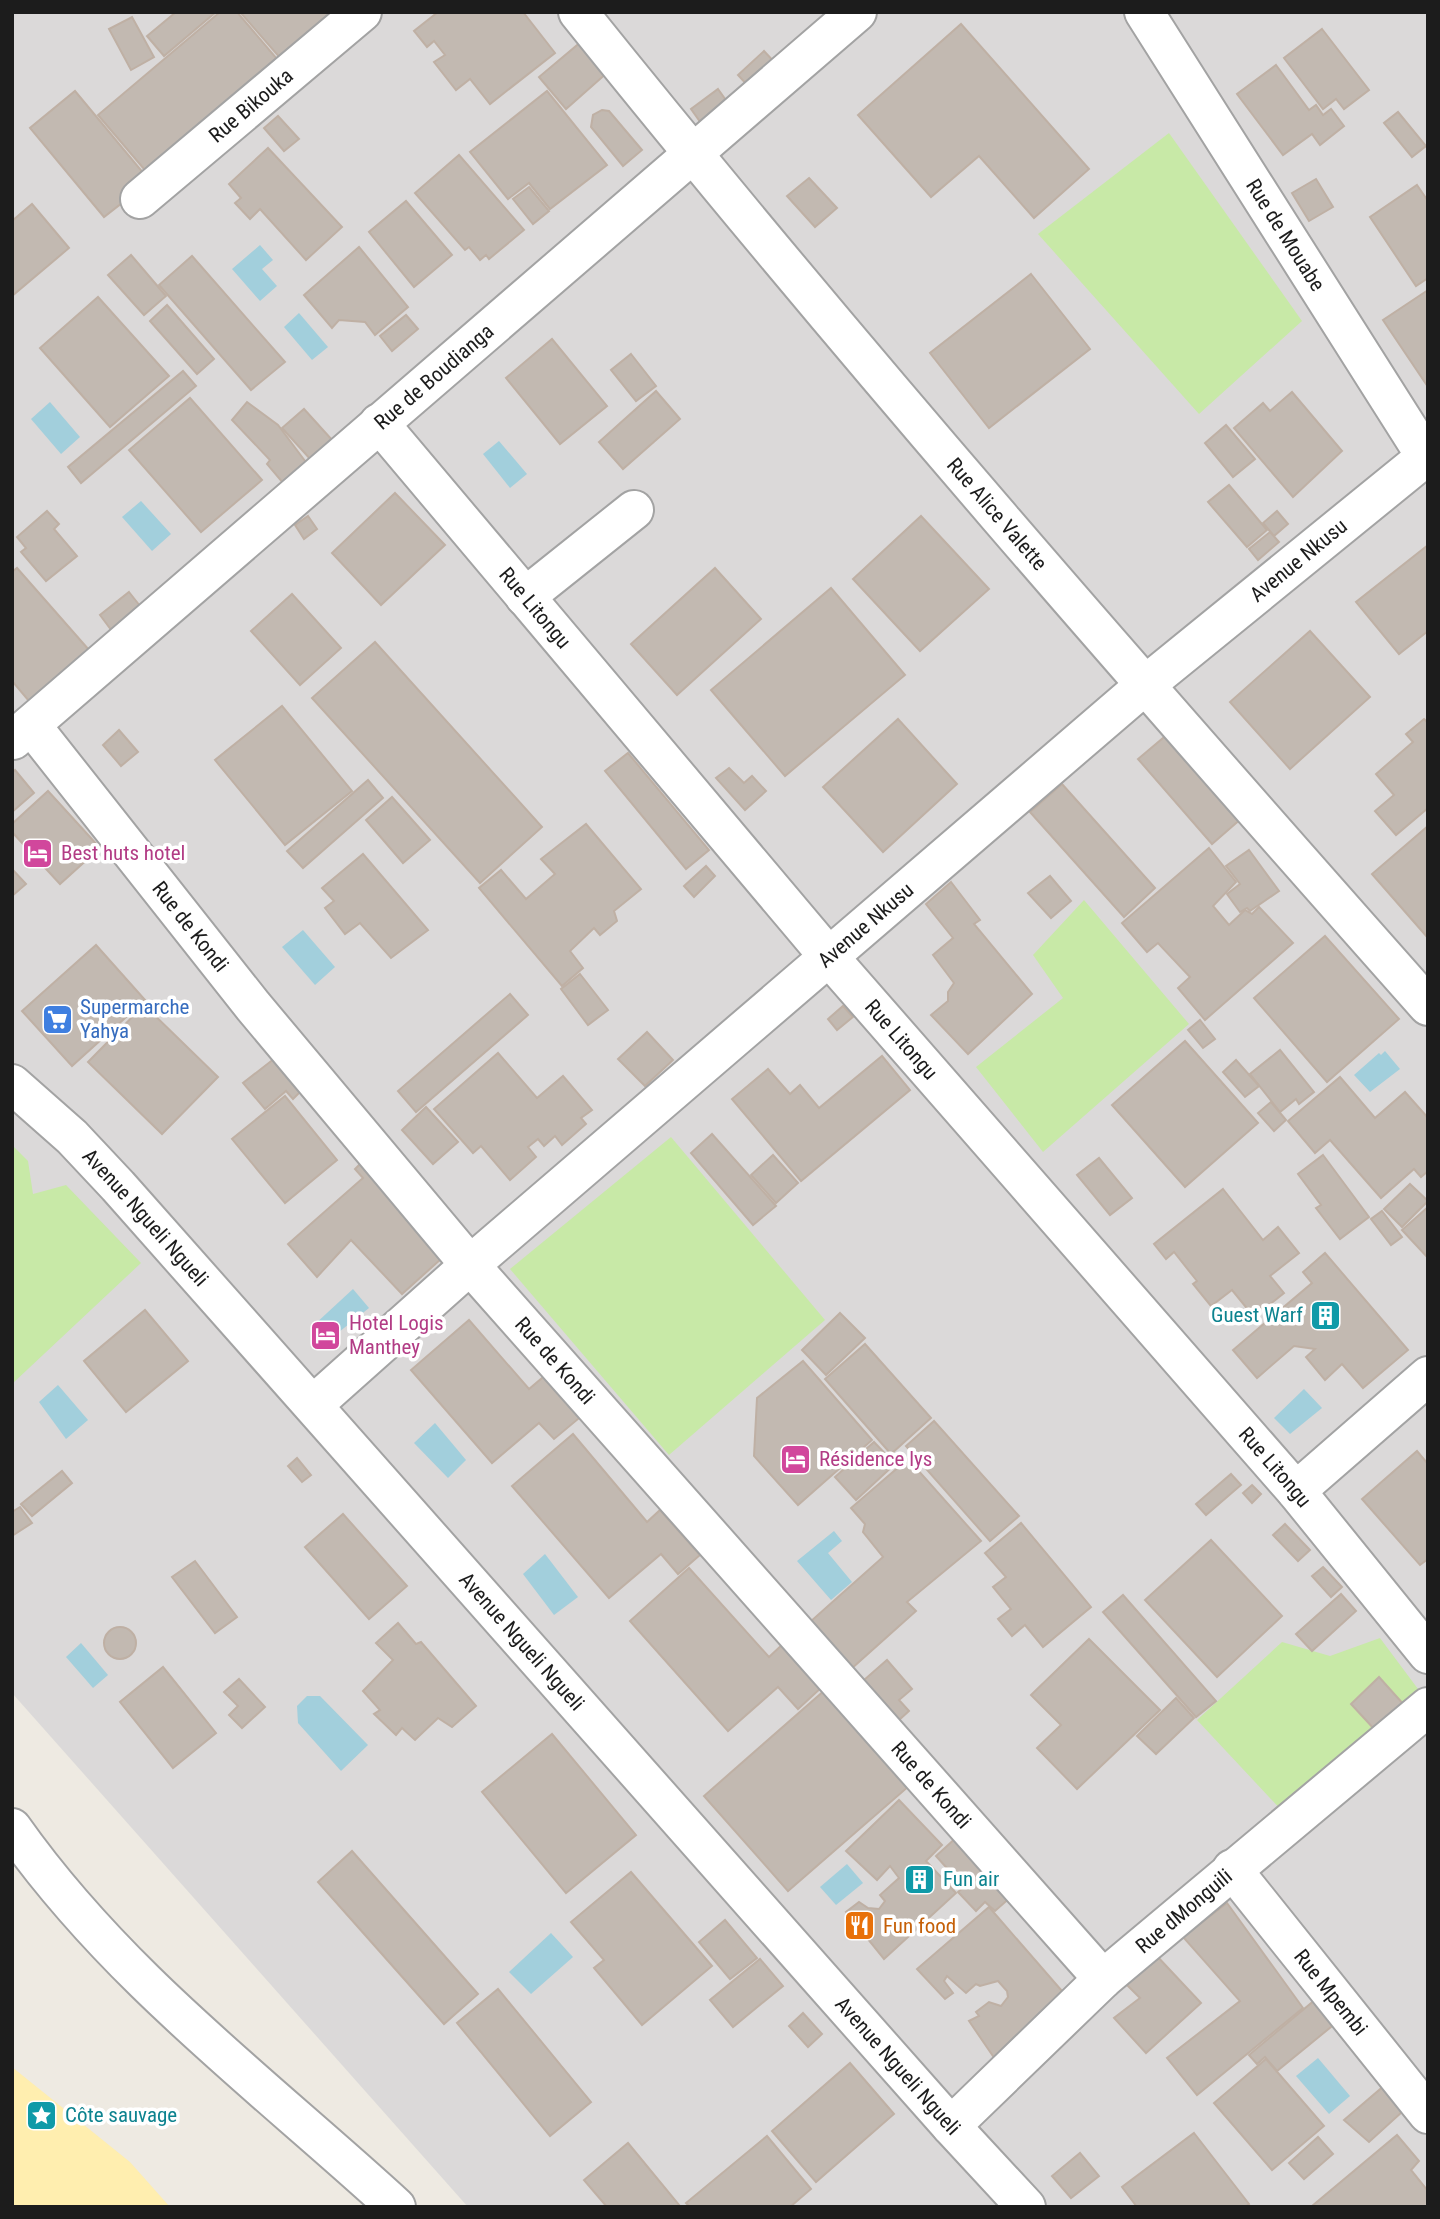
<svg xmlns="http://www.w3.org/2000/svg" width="1440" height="2219" viewBox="0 0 1440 2219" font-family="'Roboto Condensed',sans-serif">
<rect width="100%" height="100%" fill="#eeeae2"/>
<!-- residential -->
<polygon fill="#dbd9d9" points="12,12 1428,12 1428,2207 468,2207 12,1693"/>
<!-- grass -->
<g fill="#c8e9a7">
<polygon points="1169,133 1302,321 1199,414 1038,234"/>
<polygon points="1084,900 1189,1024 1043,1152 976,1067 1063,998 1033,955"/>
<polygon points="671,1137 825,1320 669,1455 510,1269"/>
<polygon points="12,1145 28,1161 33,1194 66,1185 141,1263 12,1384"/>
<polygon points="1380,1638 1421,1693 1375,1725 1284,1813 1197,1720 1282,1642 1330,1656"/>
</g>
<!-- sand -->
<polygon fill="#ffeeaf" points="12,2067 130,2162 170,2207 12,2207"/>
<!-- water -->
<g fill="#a2cfdc">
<polygon points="260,245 273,260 262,269 277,286 260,301 232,269"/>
<polygon points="299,313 328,347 312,360 284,327"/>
<polygon points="50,402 80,437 61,454 31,419"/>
<polygon points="499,441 527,474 510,488 483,454"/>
<polygon points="141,501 171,534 152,551 122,517"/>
<polygon points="303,930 335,967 315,985 282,947"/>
<polygon points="1385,1051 1400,1069 1370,1092 1354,1075 1379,1053 1381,1055"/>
<polygon points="353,1289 369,1308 329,1340 314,1325"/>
<polygon points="58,1385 88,1420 66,1439 39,1402"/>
<polygon points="1304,1389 1322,1408 1290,1434 1274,1418"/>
<polygon points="435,1423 466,1460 448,1478 414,1443"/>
<polygon points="834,1531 842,1541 828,1553 852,1582 831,1600 797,1561"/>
<polygon points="545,1554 578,1597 554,1615 523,1574"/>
<polygon points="81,1643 108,1675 93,1688 66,1657"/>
<polygon points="307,1696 320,1696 368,1745 341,1771 298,1723 297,1706"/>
<polygon points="847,1864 863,1883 836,1905 820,1887"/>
<polygon points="551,1933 573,1957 531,1994 509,1972"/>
<polygon points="1318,2058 1350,2096 1329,2114 1296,2076"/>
</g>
<!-- building -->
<g fill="#c2b9b1" stroke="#bfb0a4" stroke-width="2">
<polygon points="176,12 216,12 164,56 147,36"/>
<polygon points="220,12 237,12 288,72 156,183 98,115"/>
<polygon points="240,12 352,12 289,68"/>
<polygon points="438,12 523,12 555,53 490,104 470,79 456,90 434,62 445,55 434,41 427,47 414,31"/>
<polygon points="132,17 154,57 131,70 109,29"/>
<polygon points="961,24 1089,169 1034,218 979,156 931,197 858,115"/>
<polygon points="1322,29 1369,90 1344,109 1336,99 1323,109 1284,58"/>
<polygon points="582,41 608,72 566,109 539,77"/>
<polygon points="764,51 777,65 751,89 738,75"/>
<polygon points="1276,65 1309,110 1316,105 1323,115 1331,109 1344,126 1320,145 1312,134 1283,155 1237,94"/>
<polygon points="718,89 728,103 701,123 691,109"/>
<polygon points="75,91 150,181 104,217 30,128"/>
<polygon points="547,91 607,165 550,209 529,183 508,199 470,152"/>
<polygon points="602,110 609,111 642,150 623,166 591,127 593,115"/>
<polygon points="1398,112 1426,146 1412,157 1384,123"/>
<polygon points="278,116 299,139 284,151 264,128"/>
<polygon points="268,148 342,227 306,260 260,209 250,219 235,203 241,198 229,184"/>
<polygon points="459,155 524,230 489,259 486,255 480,260 469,247 465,250 415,193"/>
<polygon points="809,178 837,208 815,227 787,196"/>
<polygon points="1316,179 1333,207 1309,221 1292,193"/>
<polygon points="1417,185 1428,201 1428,278 1416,286 1370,217"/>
<polygon points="529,187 549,211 533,224 513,199"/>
<polygon points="406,201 452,255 414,287 369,232"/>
<polygon points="32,204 69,248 12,296 12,221"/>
<polygon points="359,247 408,307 375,335 365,322 339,320 332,328 304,295"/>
<polygon points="131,255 166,296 144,315 108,275"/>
<polygon points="192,256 285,362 251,390 159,285"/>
<polygon points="1031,274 1090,349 989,428 930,353"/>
<polygon points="1428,290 1428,387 1383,320"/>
<polygon points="98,297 169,376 110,427 40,348"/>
<polygon points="167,305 214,359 197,374 150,321"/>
<polygon points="406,315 418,329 392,351 380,336"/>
<polygon points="552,339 607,406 560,444 506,378"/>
<polygon points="631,354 656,386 636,401 611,370"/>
<polygon points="183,371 196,386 81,483 68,467"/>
<polygon points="656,391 680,419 623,469 599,442"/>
<polygon points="1292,392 1342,451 1293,497 1234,428 1263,403 1270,411"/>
<polygon points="190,398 262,480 201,532 129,450"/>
<polygon points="247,402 278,425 308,465 283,483 267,464 270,460 232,420"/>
<polygon points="304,409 333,441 312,461 282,428"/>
<polygon points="1226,425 1255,459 1233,477 1205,443"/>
<polygon points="1229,485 1267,530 1247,547 1208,502"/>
<polygon points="395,493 445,545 381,605 332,553"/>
<polygon points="47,511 59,524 54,529 77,556 46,581 21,552 26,548 17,537"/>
<polygon points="1277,511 1288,524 1274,536 1263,523"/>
<polygon points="308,516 317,529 304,539 295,525"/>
<polygon points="921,516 989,589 920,651 853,579"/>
<polygon points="1270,532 1279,542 1258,560 1249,549"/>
<polygon points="1428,545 1428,631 1399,654 1356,602"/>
<polygon points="17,568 89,650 29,701 12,681 12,572"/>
<polygon points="715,568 761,619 677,695 631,644"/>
<polygon points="831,588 905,675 785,776 711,690"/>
<polygon points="129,592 144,611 115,635 100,615"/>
<polygon points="292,594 341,648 300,685 251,631"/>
<polygon points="1310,631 1370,697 1290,769 1230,702"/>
<polygon points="375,642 542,827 480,883 312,698"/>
<polygon points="282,706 352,791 285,845 215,760"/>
<polygon points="898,719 957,784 883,852 823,787"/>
<polygon points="1424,719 1428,723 1428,808 1396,835 1375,811 1394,795 1376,774 1413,742 1406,734"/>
<polygon points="119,730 138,752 121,766 103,745"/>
<polygon points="1169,733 1242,818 1212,844 1138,759"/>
<polygon points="628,753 709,850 686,869 605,771"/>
<polygon points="729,768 744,783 752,776 766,791 745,810 716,778"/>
<polygon points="15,770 34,793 12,812 12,773"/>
<polygon points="368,780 383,798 303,868 287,851"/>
<polygon points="1062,784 1155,888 1124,917 1030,812"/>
<polygon points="48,791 100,848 60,884 12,832 12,824"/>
<polygon points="392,797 430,840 403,863 366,820"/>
<polygon points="586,824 641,889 614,911 617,921 600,935 594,928 570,951 583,968 562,986 479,888 501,870 526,899 555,874 541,859"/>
<polygon points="1428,826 1428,938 1372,874"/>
<polygon points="1209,848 1236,882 1213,906 1229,925 1245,910 1252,914 1259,907 1293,943 1205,1020 1178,988 1190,977 1158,943 1147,952 1122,923"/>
<polygon points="1249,850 1279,891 1250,911 1247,908 1240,912 1227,894 1240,884 1226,866"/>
<polygon points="363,854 428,930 391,958 360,923 345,934 325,908 334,901 322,888"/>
<polygon points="706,866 715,876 694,897 684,886"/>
<polygon points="12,869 26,884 12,896"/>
<polygon points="1050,876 1071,901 1051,918 1028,893"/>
<polygon points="951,882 980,920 974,924 1032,994 968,1054 931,1015 948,1001 948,992 954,983 933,955 953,938 926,904"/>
<polygon points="1325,936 1399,1019 1327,1082 1254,998"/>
<polygon points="96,945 145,1000 72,1066 22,1011"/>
<polygon points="580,974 608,1010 588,1025 561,989"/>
<polygon points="510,994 528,1015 416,1112 398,1091"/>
<polygon points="144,1005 218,1077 162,1134 88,1062"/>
<polygon points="843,1006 853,1017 837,1030 828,1019"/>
<polygon points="1200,1020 1215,1039 1203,1048 1188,1030"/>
<polygon points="647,1032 673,1060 645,1086 618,1059"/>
<polygon points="1185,1041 1258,1123 1185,1187 1112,1105"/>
<polygon points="1280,1050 1314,1092 1299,1104 1296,1099 1280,1112 1250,1074"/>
<polygon points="498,1053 537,1098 563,1076 592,1110 581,1118 586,1124 562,1145 555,1136 544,1146 538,1139 528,1147 536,1157 510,1180 481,1146 473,1153 434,1109"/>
<polygon points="882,1056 910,1090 801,1181 732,1099 768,1069 790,1094 800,1085 819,1108"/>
<polygon points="275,1058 303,1089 293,1099 286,1091 265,1109 243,1083"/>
<polygon points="1236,1060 1259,1086 1245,1097 1223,1072"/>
<polygon points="1340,1077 1375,1118 1405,1092 1428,1118 1428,1171 1421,1177 1414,1169 1381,1198 1330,1140 1315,1153 1288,1121"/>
<polygon points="285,1096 337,1160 285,1203 232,1139"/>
<polygon points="1271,1102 1286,1120 1274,1131 1258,1113"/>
<polygon points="426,1107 458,1142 433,1164 402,1130"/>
<polygon points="712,1134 776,1206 753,1225 691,1153"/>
<polygon points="773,1155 798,1183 776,1203 751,1175"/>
<polygon points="1323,1155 1369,1217 1340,1239 1316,1208 1321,1205 1298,1174"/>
<polygon points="367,1157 451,1250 402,1294 351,1240 317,1277 288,1244 363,1178 355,1169"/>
<polygon points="1099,1158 1132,1198 1110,1215 1077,1175"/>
<polygon points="1410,1184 1428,1201 1402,1227 1384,1209"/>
<polygon points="1223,1189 1263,1240 1278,1227 1299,1253 1270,1276 1284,1293 1254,1317 1232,1290 1211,1306 1193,1284 1197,1281 1174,1252 1166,1259 1154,1244"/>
<polygon points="1428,1207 1428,1258 1402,1230"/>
<polygon points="1382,1211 1402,1237 1391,1245 1371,1219"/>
<polygon points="1325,1253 1408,1350 1363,1388 1342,1364 1325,1380 1306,1357 1315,1349 1294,1346 1257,1378 1233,1350 1312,1283 1303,1272"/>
<polygon points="145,1310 188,1361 126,1412 84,1361"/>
<polygon points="840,1313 865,1338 826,1375 802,1350"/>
<polygon points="469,1320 529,1389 548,1373 584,1414 554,1439 539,1423 492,1463 411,1370"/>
<polygon points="865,1344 931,1418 891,1454 825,1379"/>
<polygon points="803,1361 872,1440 798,1505 754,1456 757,1398"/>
<polygon points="934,1421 1019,1516 990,1541 906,1446"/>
<polygon points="573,1434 647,1522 660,1510 700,1555 678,1574 661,1554 609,1598 512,1486"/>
<polygon points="874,1442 895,1464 856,1500 835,1477"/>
<polygon points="1417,1451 1428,1464 1428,1559 1420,1565 1362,1499"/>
<polygon points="297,1458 311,1475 302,1482 288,1466"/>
<polygon points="908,1459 981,1541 907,1602 916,1611 851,1669 810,1622 883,1557 863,1532 865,1524 851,1508"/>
<polygon points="62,1471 72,1483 32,1516 21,1504"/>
<polygon points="1231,1474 1241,1485 1206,1515 1196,1504"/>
<polygon points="1252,1485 1261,1494 1252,1503 1243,1493"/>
<polygon points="20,1507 32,1523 12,1536 12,1512"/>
<polygon points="343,1514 407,1586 369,1619 305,1547"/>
<polygon points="1021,1523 1091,1607 1043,1647 1025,1625 1012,1636 998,1619 1011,1609 993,1587 1006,1577 985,1553"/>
<polygon points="1285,1524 1310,1550 1298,1561 1273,1535"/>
<polygon points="1211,1540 1282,1616 1217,1677 1145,1600"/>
<polygon points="195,1561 237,1617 215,1633 172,1577"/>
<polygon points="1323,1567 1342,1587 1331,1597 1312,1576"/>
<polygon points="689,1568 769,1657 783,1644 822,1687 798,1709 778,1687 728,1731 630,1621"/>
<polygon points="1341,1594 1356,1611 1312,1651 1296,1634"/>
<polygon points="1123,1595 1216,1701 1196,1717 1103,1612"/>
<polygon points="398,1623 416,1644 421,1642 476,1706 452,1727 438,1718 415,1740 402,1728 396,1735 374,1714 380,1710 363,1691 393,1660 376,1643"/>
<circle cx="120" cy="1643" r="16"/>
<polygon points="1089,1639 1160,1710 1077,1789 1037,1748 1061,1725 1031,1695"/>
<polygon points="887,1660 912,1689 899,1700 909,1711 899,1720 864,1680"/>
<polygon points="163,1667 216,1733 173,1768 120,1702"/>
<polygon points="1379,1677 1405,1706 1376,1731 1351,1704"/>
<polygon points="239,1679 265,1707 242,1728 229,1715 238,1706 224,1692"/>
<polygon points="825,1690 909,1786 788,1891 704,1796"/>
<polygon points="1176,1698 1194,1718 1156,1754 1137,1736"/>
<polygon points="552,1734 636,1835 566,1893 482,1792"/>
<polygon points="899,1800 942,1845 926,1861 956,1893 884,1959 846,1912 859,1902 868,1908 879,1909 885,1901 880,1895 899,1878 890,1866 877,1880 846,1851"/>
<polygon points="958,1836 1012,1896 995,1911 985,1902 976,1911 958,1892 964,1887 936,1856"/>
<polygon points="352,1851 478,1994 444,2024 318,1882"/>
<polygon points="631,1872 712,1966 642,2025 594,1968 604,1960 571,1922"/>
<polygon points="1227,1903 1303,2008 1197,2095 1167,2058 1240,2001 1183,1937"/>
<polygon points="989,1907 1068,1998 995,2059 969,2021 979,2016 976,2012 989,2002 1001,2006 1008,1997 1007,1991 998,1981 980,1986 976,1984 966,1993 947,1976 944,1981 953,1993 945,1999 917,1969"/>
<polygon points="725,1920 757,1958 730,1979 699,1942"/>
<polygon points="1155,1954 1201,2003 1146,2053 1114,2018 1140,1998 1124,1982"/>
<polygon points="760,1959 783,1986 733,2027 710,2000"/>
<polygon points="498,1989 591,2102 550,2136 457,2023"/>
<polygon points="1322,1994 1342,2018 1277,2071 1265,2057 1257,2064 1249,2055"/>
<polygon points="803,2013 822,2034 808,2047 789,2026"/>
<polygon points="1266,2059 1324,2126 1272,2170 1214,2103"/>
<polygon points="850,2063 894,2114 816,2182 772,2131"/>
<polygon points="1392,2079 1413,2102 1369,2142 1344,2120"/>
<polygon points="1194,2133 1249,2204 1245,2207 1137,2207 1122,2187"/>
<polygon points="1397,2135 1419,2161 1411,2170 1428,2191 1428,2207 1312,2206"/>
<polygon points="767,2136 811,2189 790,2207 690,2207 686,2203"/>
<polygon points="1318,2137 1333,2154 1304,2179 1289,2163"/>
<polygon points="628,2143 680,2206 680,2207 607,2207 584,2180"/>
<polygon points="1080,2153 1099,2176 1071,2198 1052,2176"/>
</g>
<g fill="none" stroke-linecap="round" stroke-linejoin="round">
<defs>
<g id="minor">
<path id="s1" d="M578,12C851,352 1139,680 1428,1006"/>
<path id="s2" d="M1144,12L1428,460"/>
<path id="s3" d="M140,199L362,12"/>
<path id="s4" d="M379,423L829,957L1296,1491L1428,1654"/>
<polyline points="525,597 634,510"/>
<path id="s5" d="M31,725L253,1006L470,1265L1103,1979"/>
<path id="s6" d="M13,740L857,12"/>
<path id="s7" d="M12,1084L72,1137L118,1186L951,2126L1026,2207"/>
<path id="s8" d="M313,1405L470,1265L1144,686L1428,455"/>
<polyline points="1296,1491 1428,1376"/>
<path d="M12,1828C117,1977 263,2085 396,2207"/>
<path id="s9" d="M1232,1869L1428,2114"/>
<path id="s10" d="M951,2126L1103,1979L1428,1707"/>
</g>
</defs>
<!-- minor casing -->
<use href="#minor" stroke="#a3a3a3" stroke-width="42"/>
<!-- minor -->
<use href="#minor" stroke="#fff" stroke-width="38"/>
</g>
<!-- icons -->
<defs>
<symbol id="hotel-square" viewBox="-11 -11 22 22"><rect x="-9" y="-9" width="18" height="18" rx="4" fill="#d1479c" stroke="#fff"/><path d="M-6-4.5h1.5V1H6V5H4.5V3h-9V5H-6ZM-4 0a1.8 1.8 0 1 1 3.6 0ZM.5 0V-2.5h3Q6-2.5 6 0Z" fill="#fff"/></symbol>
<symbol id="supermarket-square" viewBox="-11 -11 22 22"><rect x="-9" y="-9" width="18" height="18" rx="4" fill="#3f7fe0" stroke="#fff"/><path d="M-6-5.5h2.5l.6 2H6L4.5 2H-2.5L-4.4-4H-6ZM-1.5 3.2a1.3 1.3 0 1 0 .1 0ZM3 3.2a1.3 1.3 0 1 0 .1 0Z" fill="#fff"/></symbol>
<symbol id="building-square" viewBox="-11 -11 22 22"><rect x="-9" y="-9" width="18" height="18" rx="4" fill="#0f9aa8" stroke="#fff"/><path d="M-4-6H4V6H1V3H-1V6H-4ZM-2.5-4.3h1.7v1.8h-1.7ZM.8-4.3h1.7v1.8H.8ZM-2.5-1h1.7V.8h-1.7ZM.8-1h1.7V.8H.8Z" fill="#fff"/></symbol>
<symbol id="restaurant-square" viewBox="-11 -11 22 22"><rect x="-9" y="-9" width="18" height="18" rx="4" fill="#e8710a" stroke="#fff"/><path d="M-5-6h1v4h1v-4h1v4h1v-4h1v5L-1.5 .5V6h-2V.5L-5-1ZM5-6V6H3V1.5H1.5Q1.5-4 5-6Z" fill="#fff"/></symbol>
<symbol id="sight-square" viewBox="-11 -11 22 22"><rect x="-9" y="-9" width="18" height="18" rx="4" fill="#0f9aa8" stroke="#fff"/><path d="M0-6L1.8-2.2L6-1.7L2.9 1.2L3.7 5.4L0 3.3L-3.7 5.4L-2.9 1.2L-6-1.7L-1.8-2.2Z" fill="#fff"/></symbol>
</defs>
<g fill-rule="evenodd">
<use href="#hotel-square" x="20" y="836" width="35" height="35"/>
<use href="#supermarket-square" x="40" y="1002" width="35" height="35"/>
<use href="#building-square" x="1308" y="1298" width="35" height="35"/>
<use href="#hotel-square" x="308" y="1318" width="35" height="35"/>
<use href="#hotel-square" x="778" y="1442" width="35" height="35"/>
<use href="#building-square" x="902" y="1862" width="35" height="35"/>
<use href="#restaurant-square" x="842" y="1908" width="35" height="35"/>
<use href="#sight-square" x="24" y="2098" width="35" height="35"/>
</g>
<g text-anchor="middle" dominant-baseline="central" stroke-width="7" stroke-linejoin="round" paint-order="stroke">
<!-- street labels -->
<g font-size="21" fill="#1c1c1c" stroke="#fff">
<text stroke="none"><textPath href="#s3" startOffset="145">Rue Bikouka</textPath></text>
<text stroke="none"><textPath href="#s2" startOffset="264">Rue de Mouabe</textPath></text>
<text stroke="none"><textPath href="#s6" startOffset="556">Rue de Boudianga</textPath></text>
<text stroke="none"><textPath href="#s1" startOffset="654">Rue Alice Valette</textPath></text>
<text stroke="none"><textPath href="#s8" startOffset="1298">Avenue Nkusu</textPath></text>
<text stroke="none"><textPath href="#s4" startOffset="242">Rue Litongu</textPath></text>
<text stroke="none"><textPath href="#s8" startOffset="732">Avenue Nkusu</textPath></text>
<text stroke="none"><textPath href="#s5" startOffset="257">Rue de Kondi</textPath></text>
<text stroke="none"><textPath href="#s4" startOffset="808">Rue Litongu</textPath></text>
<text stroke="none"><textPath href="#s7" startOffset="189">Avenue Ngueli Ngueli</textPath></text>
<text stroke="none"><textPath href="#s5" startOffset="824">Rue de Kondi</textPath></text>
<text stroke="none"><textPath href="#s4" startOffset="1376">Rue Litongu</textPath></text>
<text stroke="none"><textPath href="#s7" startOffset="756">Avenue Ngueli Ngueli</textPath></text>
<text stroke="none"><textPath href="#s5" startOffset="1391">Rue de Kondi</textPath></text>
<text stroke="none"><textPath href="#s10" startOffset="317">Rue dMonguili</textPath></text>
<text stroke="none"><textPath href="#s9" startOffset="158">Rue Mpembi</textPath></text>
<text stroke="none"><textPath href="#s7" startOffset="1323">Avenue Ngueli Ngueli</textPath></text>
</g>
<!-- hotel labels -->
<g font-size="21" fill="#b23c85" stroke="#fff" text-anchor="start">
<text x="61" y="853">Best huts hotel</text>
<text x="349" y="1323">Hotel Logis<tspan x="349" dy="24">Manthey</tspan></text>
<text x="819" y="1459">Résidence lys</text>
</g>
<!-- shop labels -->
<g font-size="21" fill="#366cbe" stroke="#fff" text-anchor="start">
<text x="80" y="1007">Supermarche<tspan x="80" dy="24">Yahya</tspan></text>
</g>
<!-- culture labels -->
<g font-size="21" fill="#0d838f" stroke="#fff" text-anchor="start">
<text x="1303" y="1315" text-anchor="end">Guest Warf</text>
<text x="943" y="1879">Fun air</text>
<text x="65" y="2115">Côte sauvage</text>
</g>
<!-- food labels -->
<g font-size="21" fill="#c56008" stroke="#fff" text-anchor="start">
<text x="883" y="1926">Fun food</text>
</g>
</g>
<!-- border -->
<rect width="1440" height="2219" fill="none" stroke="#1c1c1c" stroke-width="28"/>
</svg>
